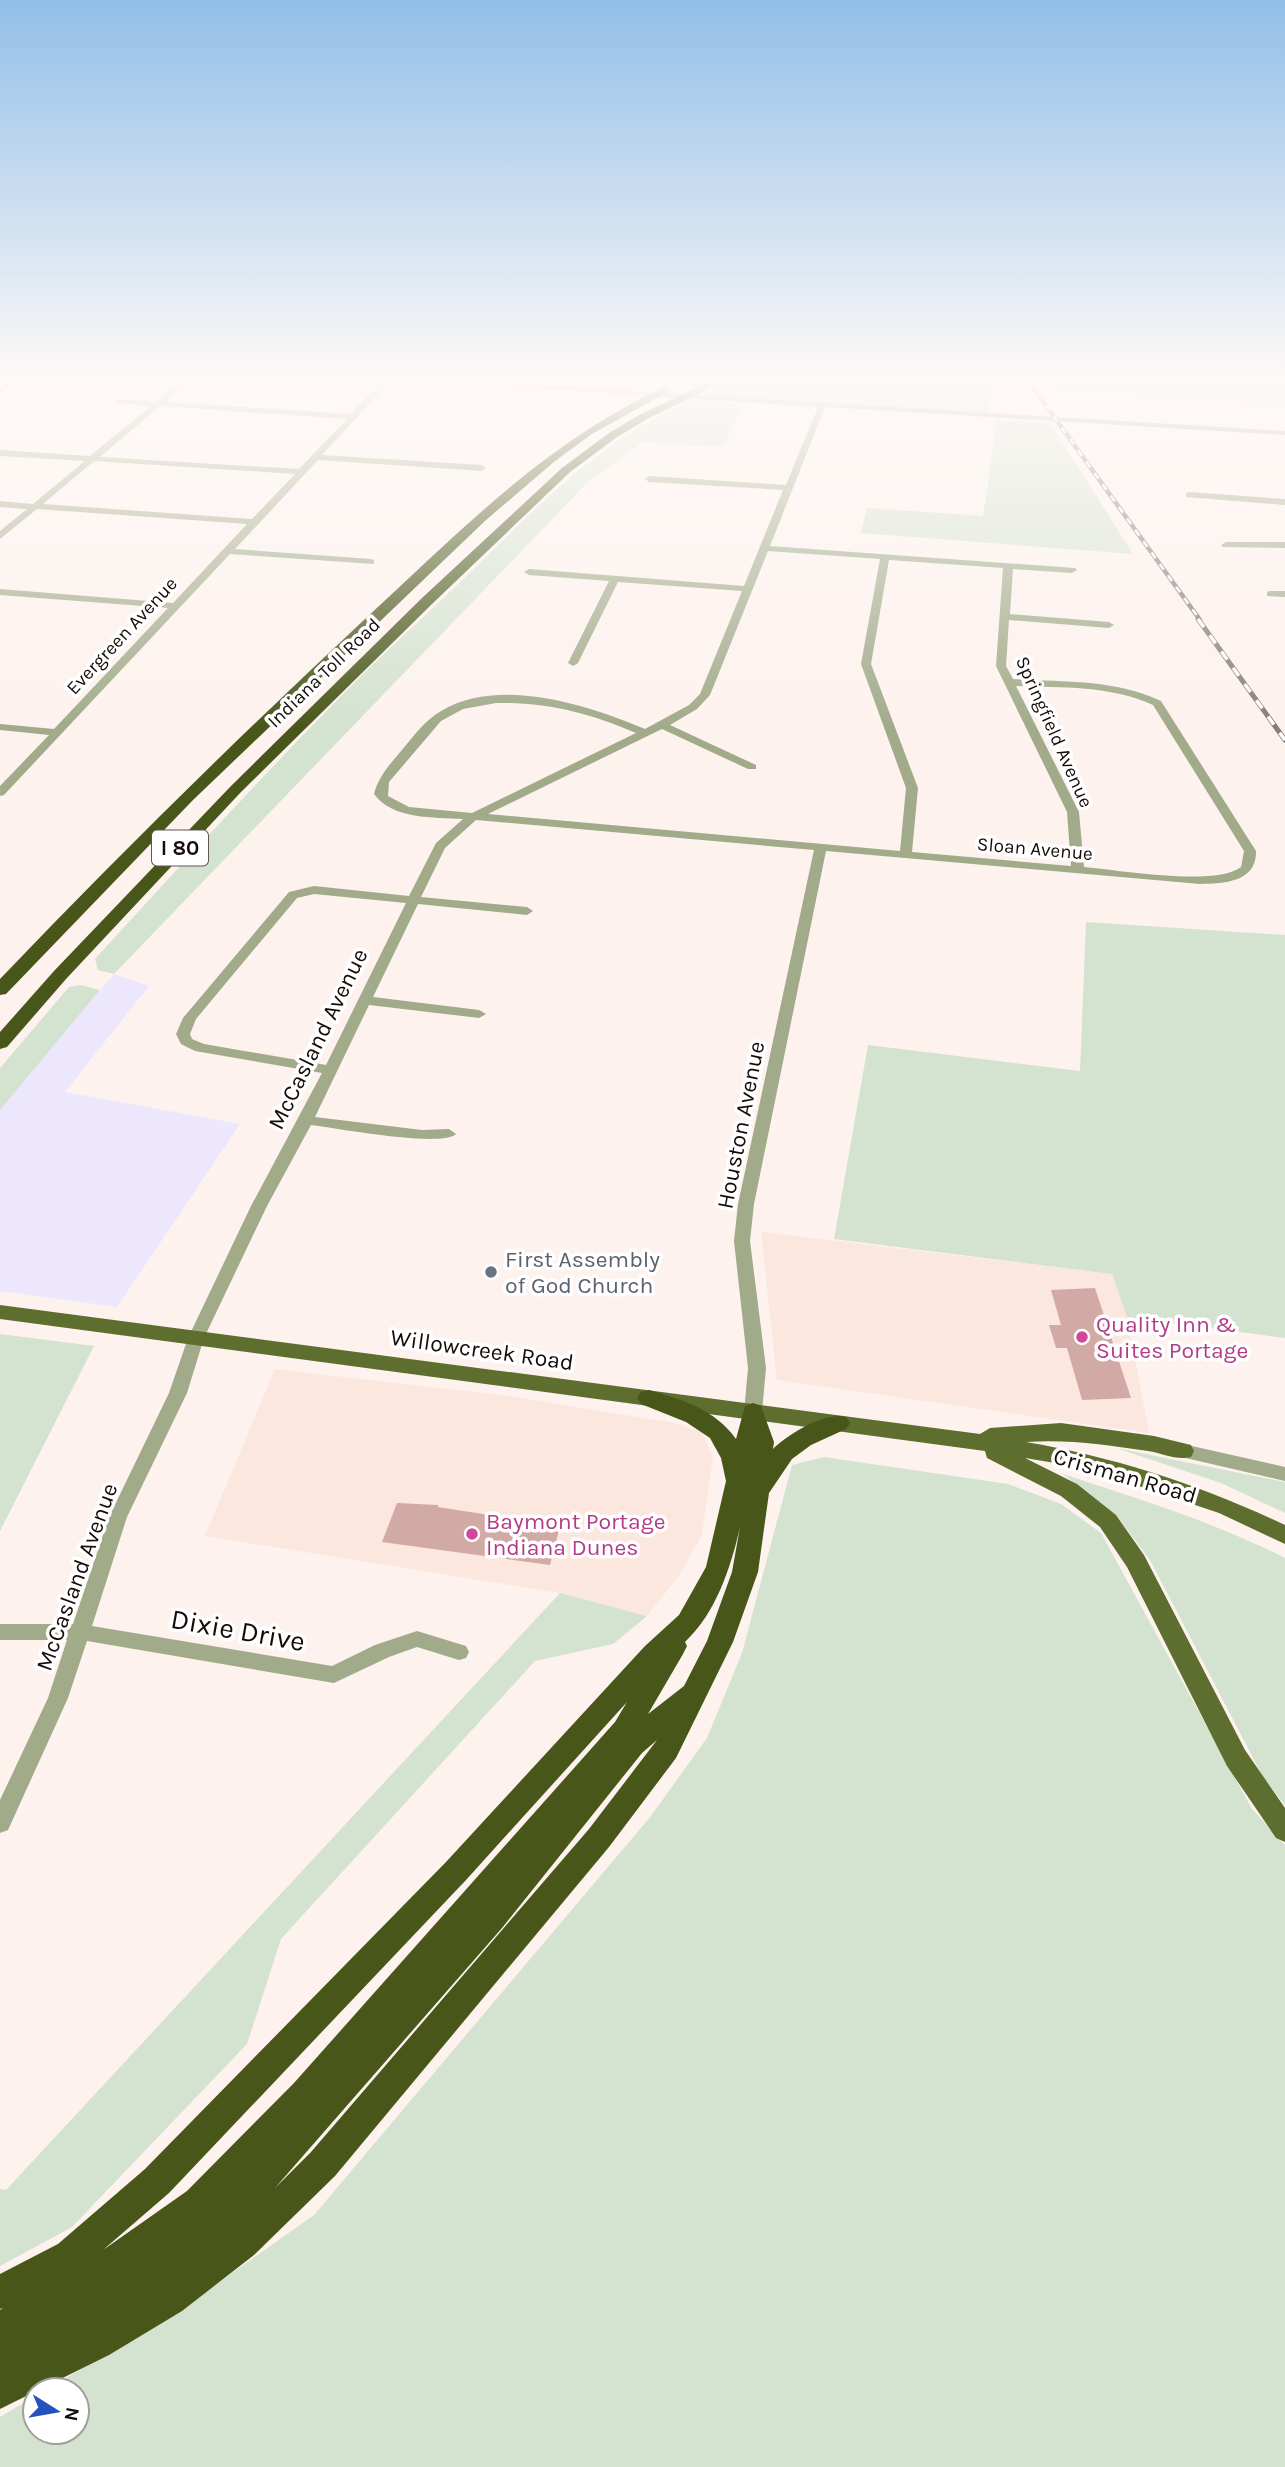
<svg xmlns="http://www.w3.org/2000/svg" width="1285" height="2467" viewBox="0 0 1285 2467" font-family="Karla,sans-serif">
<rect width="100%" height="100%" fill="#fdf2ee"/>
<!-- built -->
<g fill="#fce7df">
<polygon points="761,1232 1112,1274 1127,1317 1149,1433 777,1380"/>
<polygon points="275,1369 509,1396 674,1423 702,1432 713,1457 702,1535 678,1577 647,1616 560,1593 205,1536"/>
</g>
<!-- industrial -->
<polygon fill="#ece7fd" points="114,974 149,986 65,1092 240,1124 117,1307 0,1291 0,1110"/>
<!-- green -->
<g fill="#d4e2d0">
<polygon points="732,382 1024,382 1030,390 991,387 988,413 699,396"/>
<polygon points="1034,382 1285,382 1285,405 1040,390"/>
<path d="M690,400L744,404L722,447L643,442L587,483L114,974L98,970L95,959C183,863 271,766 363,674C394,644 425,616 456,586C532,513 592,445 690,400Z"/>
<polygon points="997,420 1050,423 1133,554 861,533 867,508 983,516"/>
<polygon points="1086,922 1285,935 1285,1338 1127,1317 1112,1274 834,1239 868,1045 1080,1071"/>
<polygon points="81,985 100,990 0,1110 0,1068 69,987"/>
<polygon points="0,1334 94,1346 0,1531"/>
<polygon points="1116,1448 1285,1482 1285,1513 1221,1483"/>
<polygon points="824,1457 1008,1484 1061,1504 1101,1533 1252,1809 1285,1845 1285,2467 0,2467 0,2417 35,2396 35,2432 77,2432 77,2390 46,2390 177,2312 314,2215 651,1816 707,1738 742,1653 792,1465"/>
<path d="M1063,1474C1139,1499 1214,1522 1285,1558V1805L1263,1777L1150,1560L1117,1516Z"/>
<polygon points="560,1593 647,1616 613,1644 535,1661 281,1939 247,2044 72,2227 0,2266 0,2189 6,2190"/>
</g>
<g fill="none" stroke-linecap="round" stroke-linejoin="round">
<!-- stream -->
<polyline stroke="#8395a6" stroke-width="2.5" points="1197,382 1226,387 1232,384 1230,382"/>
</g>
<!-- building -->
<g fill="#d1aaa5">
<polygon points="1095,1288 1131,1398 1082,1400 1067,1348 1056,1348 1049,1325 1061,1325 1051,1290"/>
<polygon points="397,1503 438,1505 438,1507 560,1526 550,1565 382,1542"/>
</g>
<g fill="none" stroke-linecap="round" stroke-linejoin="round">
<!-- minor -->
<g fill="#a1ab8a" fill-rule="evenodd">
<polygon points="7,382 16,382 0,394 0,388"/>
<path d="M179,382H188L165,402L351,414L381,382H390L322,455L482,465L486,468L482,471L318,460L235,549L371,559L374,560V564L230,554L4,795L0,796V786L49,735L0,730V724L54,729L168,608L0,595V589L173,603L247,524L37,509L0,539V531L27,509L0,507V501L33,504L85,461L0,456V450L90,456L151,406L118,403L115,399L156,401ZM160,406L347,419L299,469L100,457ZM94,461L295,474L252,519L43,504Z"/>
<path d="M442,382H491L1285,431V435L825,407L770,546L1075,568L1077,570L1072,573L1013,569L1010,614L1109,622L1114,625L1109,628L1009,620L1006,666L1013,679C1063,682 1115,679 1161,701L1256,851C1257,882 1224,884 1200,884L826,851L754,1204L750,1241L766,1368L762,1412L759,1417H747L744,1412L748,1368L734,1241L738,1204L814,850L476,820L445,848L421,897L527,907L533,911L527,915L418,904L373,997L479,1010L486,1014L479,1018L369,1005L315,1117L422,1130L449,1129L456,1134C443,1148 335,1128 311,1125L267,1206L204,1338L187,1393L127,1517L92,1626L332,1666L375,1645L417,1631L466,1646L469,1652L466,1658L459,1660L417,1647L389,1657L334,1683L87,1641L68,1698L8,1830L0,1833V1800L48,1698L67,1640H0V1624H73L109,1517L169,1393L188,1338L251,1206L322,1073L195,1051L181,1044L176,1034L183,1018L289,892L314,886L409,896L436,843L463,819C434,817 393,820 374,794C379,774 394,760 406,745C416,733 427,719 441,711C499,676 588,705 645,729L689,705L700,694L742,591L618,582L578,663L573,666L568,663L609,581L529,575L524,572L529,569L744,586L783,490L649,482L645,479L649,476L786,485L818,407ZM768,551L880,559L861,664L906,788L900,851L488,814L662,729L748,769H756V765L670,725L697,709L710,695ZM889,560L1003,568L996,666L1067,812L1071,866L912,852L918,788L871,664ZM1016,686C1062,688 1110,685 1153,705L1244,851L1241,867C1215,887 1119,870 1084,867L1079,812ZM496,703C547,702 590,713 636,733L472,813L409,807L388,796L389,782L441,721L463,709ZM314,894L406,903L326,1065L204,1044L192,1039L190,1034L196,1019L297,898Z"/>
<polygon points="1189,492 1285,499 1285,505 1186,497 1186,493"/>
<polygon points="1226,542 1285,542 1285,548 1223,547 1221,545"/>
<polygon points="1270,591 1285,591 1285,597 1267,596 1267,592"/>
<polygon points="1183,1444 1285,1467 1285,1481 1177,1456 1174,1451 1177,1446"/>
</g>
<!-- major -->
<path fill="#5e6e2e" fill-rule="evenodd" d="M0,1305L980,1434L990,1428L1061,1423L1154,1436L1191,1445L1194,1451L1191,1457C1177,1461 1162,1453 1148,1451C1107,1445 1068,1439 1026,1442C1115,1457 1203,1486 1285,1525V1544L1219,1513L1085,1468L1025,1458L1077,1484L1116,1515L1144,1555L1245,1750L1285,1808V1842L1276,1838L1227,1766L1127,1567L1100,1527L1061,1496L987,1458L985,1451L0,1319Z"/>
<!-- highway -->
<g fill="#48561a" fill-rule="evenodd">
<polygon points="708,382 722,382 649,418 617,437 570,472 432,604 241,792 66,979 7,1047 0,1049 0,1032 54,971 231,786 422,598 562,468 609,433 641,414"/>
<path d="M664,387L673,389L592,434L555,461L486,520L193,800L6,994L0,995V979C118,855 240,736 365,619C463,529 542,445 664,387Z"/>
<path d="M649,1390C681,1399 716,1410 736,1439L745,1406L753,1403L761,1406L774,1442L773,1449C787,1435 826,1411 846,1417L850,1423L846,1429L811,1445L792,1459L769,1493L758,1572L733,1642L676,1758L609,1847L335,2176L254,2255L182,2311L109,2355L0,2409V2310L3,2308L0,2309V2274L58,2244L145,2169L446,1862L645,1646L679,1615L706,1567L726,1481L721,1458L710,1438L686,1422L641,1404L637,1398L641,1392ZM740,1527L732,1572L707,1641L684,1686L648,1714L683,1654L687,1646L685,1642C716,1613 731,1567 740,1527ZM627,1702L615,1722L294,2083L187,2191L103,2250L169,2193L466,1880ZM657,1740L589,1829L311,2152L275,2188L502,1928L642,1753Z"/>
</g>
<defs>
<polyline id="rail-far1" points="1029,382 1200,620"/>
<polyline id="rail" points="1198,619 1285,740"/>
</defs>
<!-- rail-far1 casing -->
<use href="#rail-far1" stroke="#887e7b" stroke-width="4.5"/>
<!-- rail casing -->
<use href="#rail" stroke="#887e7b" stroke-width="5"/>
<!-- rail-far1 -->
<use href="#rail-far1" stroke="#fff" stroke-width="2.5" stroke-dasharray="7" stroke-linecap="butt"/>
<!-- rail -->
<use href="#rail" stroke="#fff" stroke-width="3.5" stroke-dasharray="10" stroke-linecap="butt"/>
</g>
<!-- sky -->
<linearGradient id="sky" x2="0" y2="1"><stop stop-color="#92bfe8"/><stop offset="0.52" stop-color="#fef9f7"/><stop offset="1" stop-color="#fef9f7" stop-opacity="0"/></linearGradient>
<rect width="1285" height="728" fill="url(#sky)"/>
<!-- markers -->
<circle fill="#6b7280" stroke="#fff" stroke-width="2.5" cx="491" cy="1272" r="7"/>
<g fill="#d1479c" stroke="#fff" stroke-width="2.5">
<circle cx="1082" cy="1337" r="7"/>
<circle cx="472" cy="1534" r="7"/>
</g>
<g text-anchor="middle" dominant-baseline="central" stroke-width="7" stroke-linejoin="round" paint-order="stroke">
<!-- far-street labels -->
<g font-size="19" fill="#150c09" stroke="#fff">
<text transform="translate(122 636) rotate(-47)">Evergreen Avenue</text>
<text transform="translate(324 673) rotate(-44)">Indiana Toll Road</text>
<text transform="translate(1054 732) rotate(66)">Springfield Avenue</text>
<text transform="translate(1035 849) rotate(5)">Sloan Avenue</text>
</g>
<!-- shield labels -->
<rect fill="#fff" stroke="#5b5553" stroke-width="2" x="152" y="830.5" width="56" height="35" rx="5"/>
<g font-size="21" font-weight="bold" fill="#150c09">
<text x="180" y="848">I 80</text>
</g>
<!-- street labels -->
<g font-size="23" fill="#150c09" stroke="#fff">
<text transform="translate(318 1039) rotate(-64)">McCasland Avenue</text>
<text transform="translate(741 1125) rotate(-79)">Houston Avenue</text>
<text transform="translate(482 1350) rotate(8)">Willowcreek Road</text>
<text transform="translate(1125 1476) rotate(16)">Crisman Road</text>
<text transform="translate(77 1577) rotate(-70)">McCasland Avenue</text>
</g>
<!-- worship labels -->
<g font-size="23" fill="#5b616d" stroke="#fff" text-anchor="start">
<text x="505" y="1259">First Assembly<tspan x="505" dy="26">of God Church</tspan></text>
</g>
<!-- hotel labels -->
<g font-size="23" fill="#b23c85" stroke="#fff" text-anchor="start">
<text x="1096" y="1324">Quality Inn &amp;<tspan x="1096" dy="26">Suites Portage</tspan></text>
<text x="486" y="1521">Baymont Portage<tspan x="486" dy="26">Indiana Dunes</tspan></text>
</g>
<!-- near-street labels -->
<g font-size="28" fill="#150c09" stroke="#fff">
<text transform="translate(238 1630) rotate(10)">Dixie Drive</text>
</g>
</g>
<!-- north arrow -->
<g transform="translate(56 2411) rotate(101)"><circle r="33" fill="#ffffff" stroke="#a19e9d" stroke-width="2"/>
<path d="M0-5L12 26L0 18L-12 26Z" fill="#2551c0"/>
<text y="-10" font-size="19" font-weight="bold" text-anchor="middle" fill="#150c09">N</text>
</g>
</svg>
